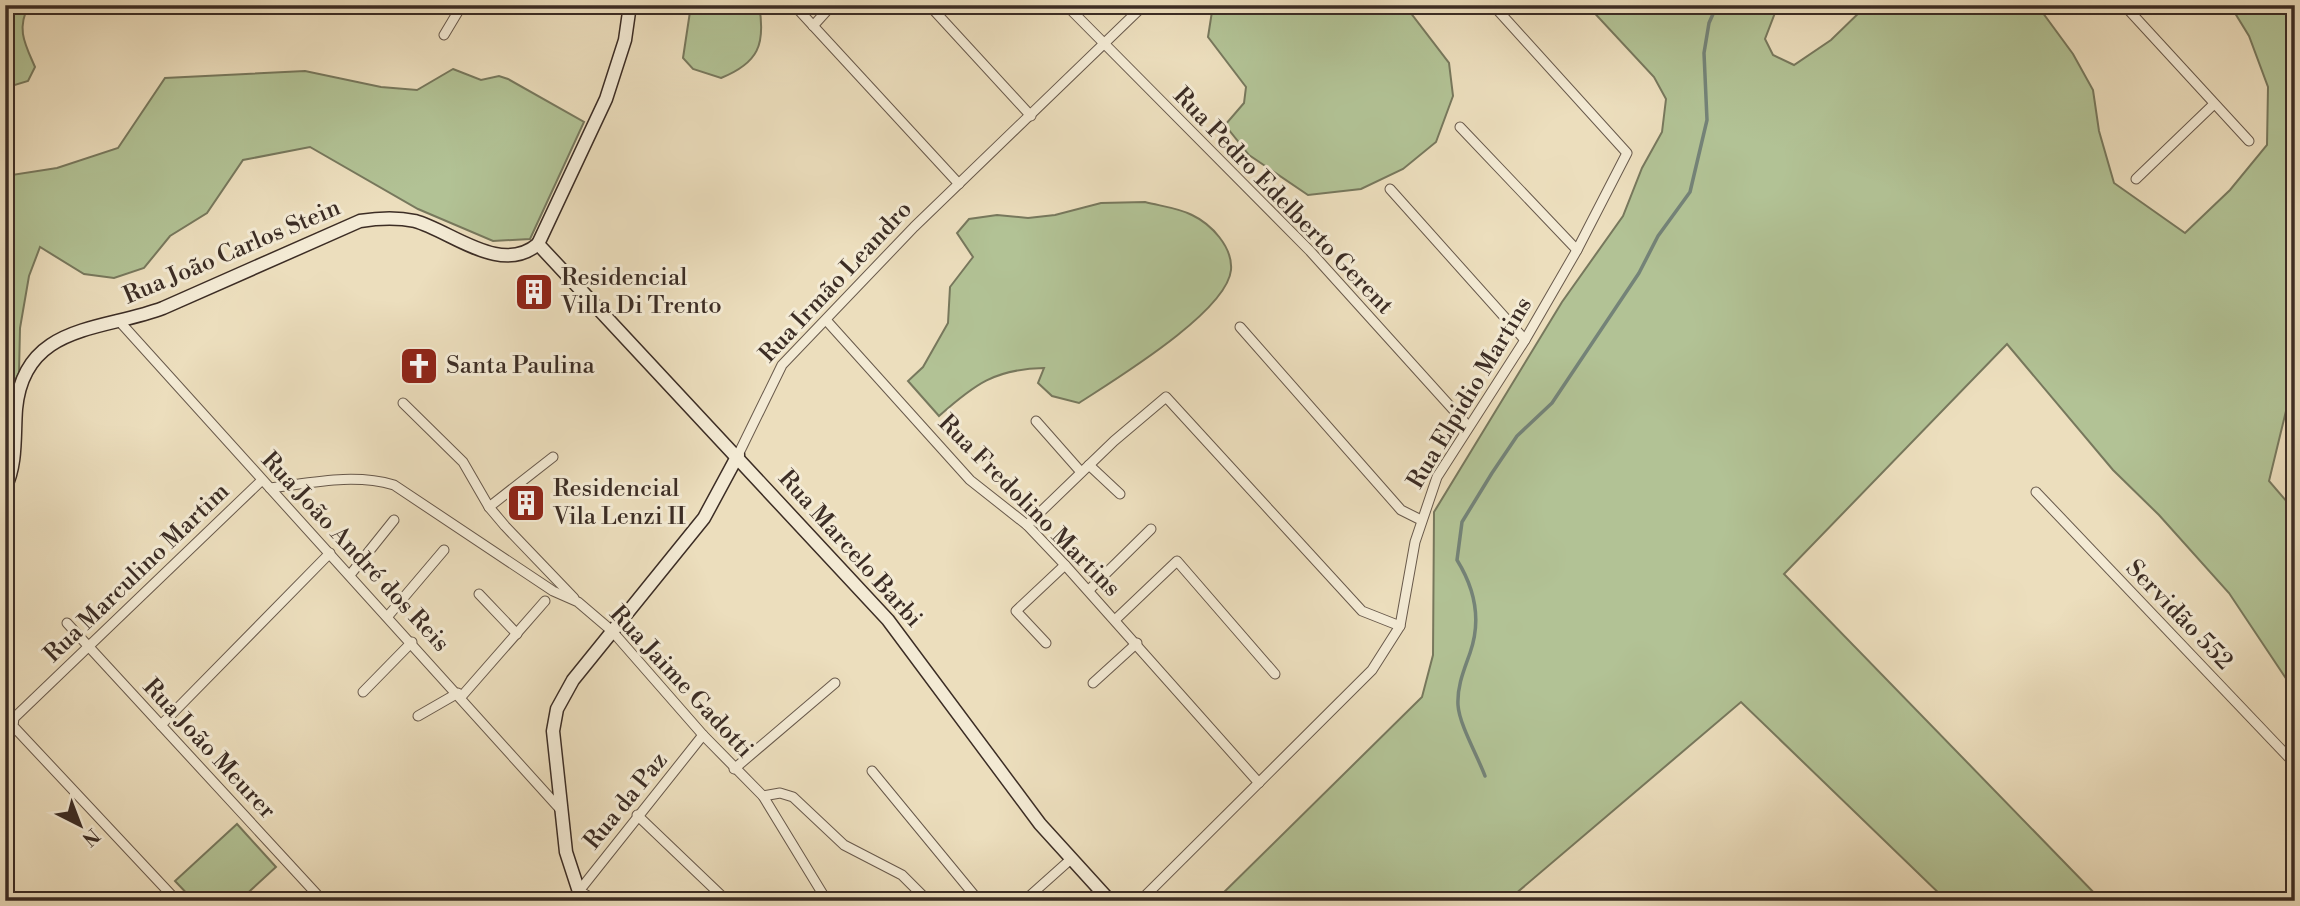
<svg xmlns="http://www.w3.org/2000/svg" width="2300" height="906" viewBox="0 0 2300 906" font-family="'Libre Bodoni',serif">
<rect width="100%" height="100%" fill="#ecdebd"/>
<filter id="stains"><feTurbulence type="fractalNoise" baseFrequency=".00286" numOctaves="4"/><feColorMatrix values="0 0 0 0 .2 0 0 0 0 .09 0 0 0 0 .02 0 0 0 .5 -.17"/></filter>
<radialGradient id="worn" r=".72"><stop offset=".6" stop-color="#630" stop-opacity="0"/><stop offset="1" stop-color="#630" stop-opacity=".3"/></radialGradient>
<!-- green -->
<g fill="#b2c295" stroke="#77785d" stroke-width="2">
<path d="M5,5H29C16,29 25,44 35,67L28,81L5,88Z"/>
<path d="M691,5H759C766,45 758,63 721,78L693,69L683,58Z"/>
<polygon points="1213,5 1408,5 1407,8 1449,63 1453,96 1436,142 1403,169 1361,189 1308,195 1249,155 1225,125 1244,103 1246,87 1208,37"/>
<polygon points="1587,5 1778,5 1765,39 1773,55 1794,65 1831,40 1867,5 2037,5 2073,54 2093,90 2099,131 2114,183 2185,233 2230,190 2267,145 2268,87 2249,36 2230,5 2295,5 2295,374 2269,481 2295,511 2295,692 2229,593 2159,515 2113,470 2007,344 1784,574 2102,901 1947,901 1741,702 1507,901 1215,901 1422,697 1433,655 1434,512 1562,302 1623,216 1642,168 1662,132 1666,99 1654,77"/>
<polygon points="453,69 481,80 499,76 508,79 584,122 530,239 493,241 418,209 310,147 243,160 207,213 170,236 144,268 114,278 84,274 40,247 29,276 20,328 19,373 9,394 5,457 5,176 57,168 118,148 165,78 305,71 381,87 417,90"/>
<path d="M1145,202C1160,206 1179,208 1192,215C1211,224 1233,247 1231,270C1227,312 1114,380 1079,403L1052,396L1038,383L1044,368C995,369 975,384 939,416L908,381L923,367L948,323L950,287L973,257L957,233L969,219L997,215L1028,218L1055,215L1101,203Z"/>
<polygon points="237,824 276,867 239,901 194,901 175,881"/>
</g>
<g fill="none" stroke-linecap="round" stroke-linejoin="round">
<!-- stream -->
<path stroke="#748378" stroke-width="3.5" d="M1485,776C1478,757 1459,724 1458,705C1457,686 1464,670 1470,653C1482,619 1475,589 1457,560L1462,522L1492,473L1517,436L1552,403L1639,273L1658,236L1690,192L1707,120L1704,53L1709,23L1717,5"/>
<defs>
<g id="street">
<polyline points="794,5 959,184"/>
<polyline points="929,5 1031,116"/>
<polyline points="1066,5 1310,251 1468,426"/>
<polyline points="2124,5 2249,141"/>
<polyline points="813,26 832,5"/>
<polyline points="444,35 462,5"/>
<polyline points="1460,127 1577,250"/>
<polyline points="2136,179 2214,104"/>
<polyline points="1390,189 1525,340"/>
<polyline points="826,320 970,480 1027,525 1065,565 1259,783"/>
<polyline points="120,322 560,809"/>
<polyline points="1240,327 1401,510 1421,520"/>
<polyline points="403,403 463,462 489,507 505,526 574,598"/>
<polyline points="1036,421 1081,472"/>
<polyline points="738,455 782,365 914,227 1144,5"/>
<polyline points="1089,465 1120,494"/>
<path d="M270,488C311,483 353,473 394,485L553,591L578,602L612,631L703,735L763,796L827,901"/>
<polyline points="2036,492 2295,764"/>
<polyline points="489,507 553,457"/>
<polyline points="1027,525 1114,441 1166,397 1362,611 1400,626"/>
<polyline points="350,575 394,520"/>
<polyline points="1089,590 1151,529"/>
<polyline points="479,594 517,634"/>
<polyline points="388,616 444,550"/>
<polyline points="1115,620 1177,561 1275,674"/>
<polyline points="67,623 323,901"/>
<polyline points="1046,643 1016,611 1065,565"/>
<polyline points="1093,683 1137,643"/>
<polyline points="363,692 412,642"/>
<polyline points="461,697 545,601"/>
<polyline points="418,716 458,693"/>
<polyline points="161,725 330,553"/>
<polyline points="734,769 835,683"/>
<polyline points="872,771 979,901"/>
<polyline points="763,796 780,793 793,797 844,845 902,875 928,901"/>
<polyline points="637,815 727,901"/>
<polyline points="177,901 13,726 14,718 262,480"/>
<polyline points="597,901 579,891 703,735"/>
<polyline points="1024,901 1071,859"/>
<polyline points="1140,901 1372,670 1400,626 1415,542 1437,477 1525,340 1577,250 1627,153 1493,5"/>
</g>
<g id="secondary">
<polyline points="538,244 888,620 1040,824 1110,901"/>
<polyline points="538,244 606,99 625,40 630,5"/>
<path d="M5,488C17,464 14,435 16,409C24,323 103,331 163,308L360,221C379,218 396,217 415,221C451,231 501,276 538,244"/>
<polyline points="582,901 566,852 553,731 557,709 573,680 704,518 738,455"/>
</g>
</defs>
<!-- street casing -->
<use href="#street" stroke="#68594b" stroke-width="11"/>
<!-- secondary casing -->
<use href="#secondary" stroke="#3c2d25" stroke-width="15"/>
<!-- street -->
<use href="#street" stroke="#f3ead4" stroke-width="9"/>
<!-- secondary -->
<use href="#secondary" stroke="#f3ead4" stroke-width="12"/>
</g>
<!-- icons -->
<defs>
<symbol id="building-square" viewBox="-11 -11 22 22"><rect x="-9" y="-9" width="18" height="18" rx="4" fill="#8f2418" stroke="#f3ead4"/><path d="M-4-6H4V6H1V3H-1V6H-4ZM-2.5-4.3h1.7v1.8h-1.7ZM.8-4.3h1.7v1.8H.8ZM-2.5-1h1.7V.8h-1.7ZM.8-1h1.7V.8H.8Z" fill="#fff"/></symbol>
<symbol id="church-square" viewBox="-11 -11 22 22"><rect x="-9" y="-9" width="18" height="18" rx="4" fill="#8f2418" stroke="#f3ead4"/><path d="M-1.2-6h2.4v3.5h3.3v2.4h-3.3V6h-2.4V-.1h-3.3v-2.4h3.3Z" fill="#fff"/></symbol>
</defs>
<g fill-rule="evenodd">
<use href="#building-square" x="512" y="270" width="44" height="44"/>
<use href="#church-square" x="397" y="344" width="44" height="44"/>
<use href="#building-square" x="504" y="481" width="44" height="44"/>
</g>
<g text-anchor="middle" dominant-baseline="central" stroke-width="6" stroke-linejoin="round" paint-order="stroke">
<!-- street labels -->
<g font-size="24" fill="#3c2d25" stroke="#f3ead4">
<text transform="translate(1283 201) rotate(46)">Rua Pedro Edelberto Gerent</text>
<text transform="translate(232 252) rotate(-23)">Rua João Carlos Stein</text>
<text transform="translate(836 282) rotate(-47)">Rua Irmão Leandro</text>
<text transform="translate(1470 393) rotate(-59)">Rua Elpidio Martins</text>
<text transform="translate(1029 506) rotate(45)">Rua Fredolino Martins</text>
<text transform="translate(850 549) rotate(48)">Rua Marcelo Barbi</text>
<text transform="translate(355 552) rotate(47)">Rua João André dos Reis</text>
<text transform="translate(137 573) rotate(-44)">Rua Marculino Martim</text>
<text transform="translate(2179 615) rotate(46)">Servidão 552</text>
<text transform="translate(681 682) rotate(47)">Rua Jaime Gadotti</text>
<text transform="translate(209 749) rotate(47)">Rua João Meurer</text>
<text transform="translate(626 801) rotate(-51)">Rua da Paz</text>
</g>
<!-- poi labels -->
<g font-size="24" fill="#3c2d25" stroke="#f3ead4" text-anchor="start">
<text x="561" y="278">Residencial<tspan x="561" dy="28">Villa Di Trento</tspan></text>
<text x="446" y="366">Santa Paulina</text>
<text x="553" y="489">Residencial<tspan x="553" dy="28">Vila Lenzi II</tspan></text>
</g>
</g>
<!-- margin -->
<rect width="2300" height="906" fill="none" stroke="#ecdebd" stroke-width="28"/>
<rect x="7" y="7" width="2286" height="892" fill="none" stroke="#3c2d25" stroke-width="3.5"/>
<rect x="14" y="14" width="2272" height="878" fill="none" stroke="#3c2d25" stroke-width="2"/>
<!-- north arrow -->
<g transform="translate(80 825) rotate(138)" stroke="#f3ead4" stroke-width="5" paint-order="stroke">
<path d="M0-5L12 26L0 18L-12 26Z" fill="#3c2d25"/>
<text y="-10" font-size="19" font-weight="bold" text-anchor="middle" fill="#3c2d25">N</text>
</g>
<rect width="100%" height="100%" filter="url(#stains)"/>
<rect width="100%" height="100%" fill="url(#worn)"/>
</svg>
